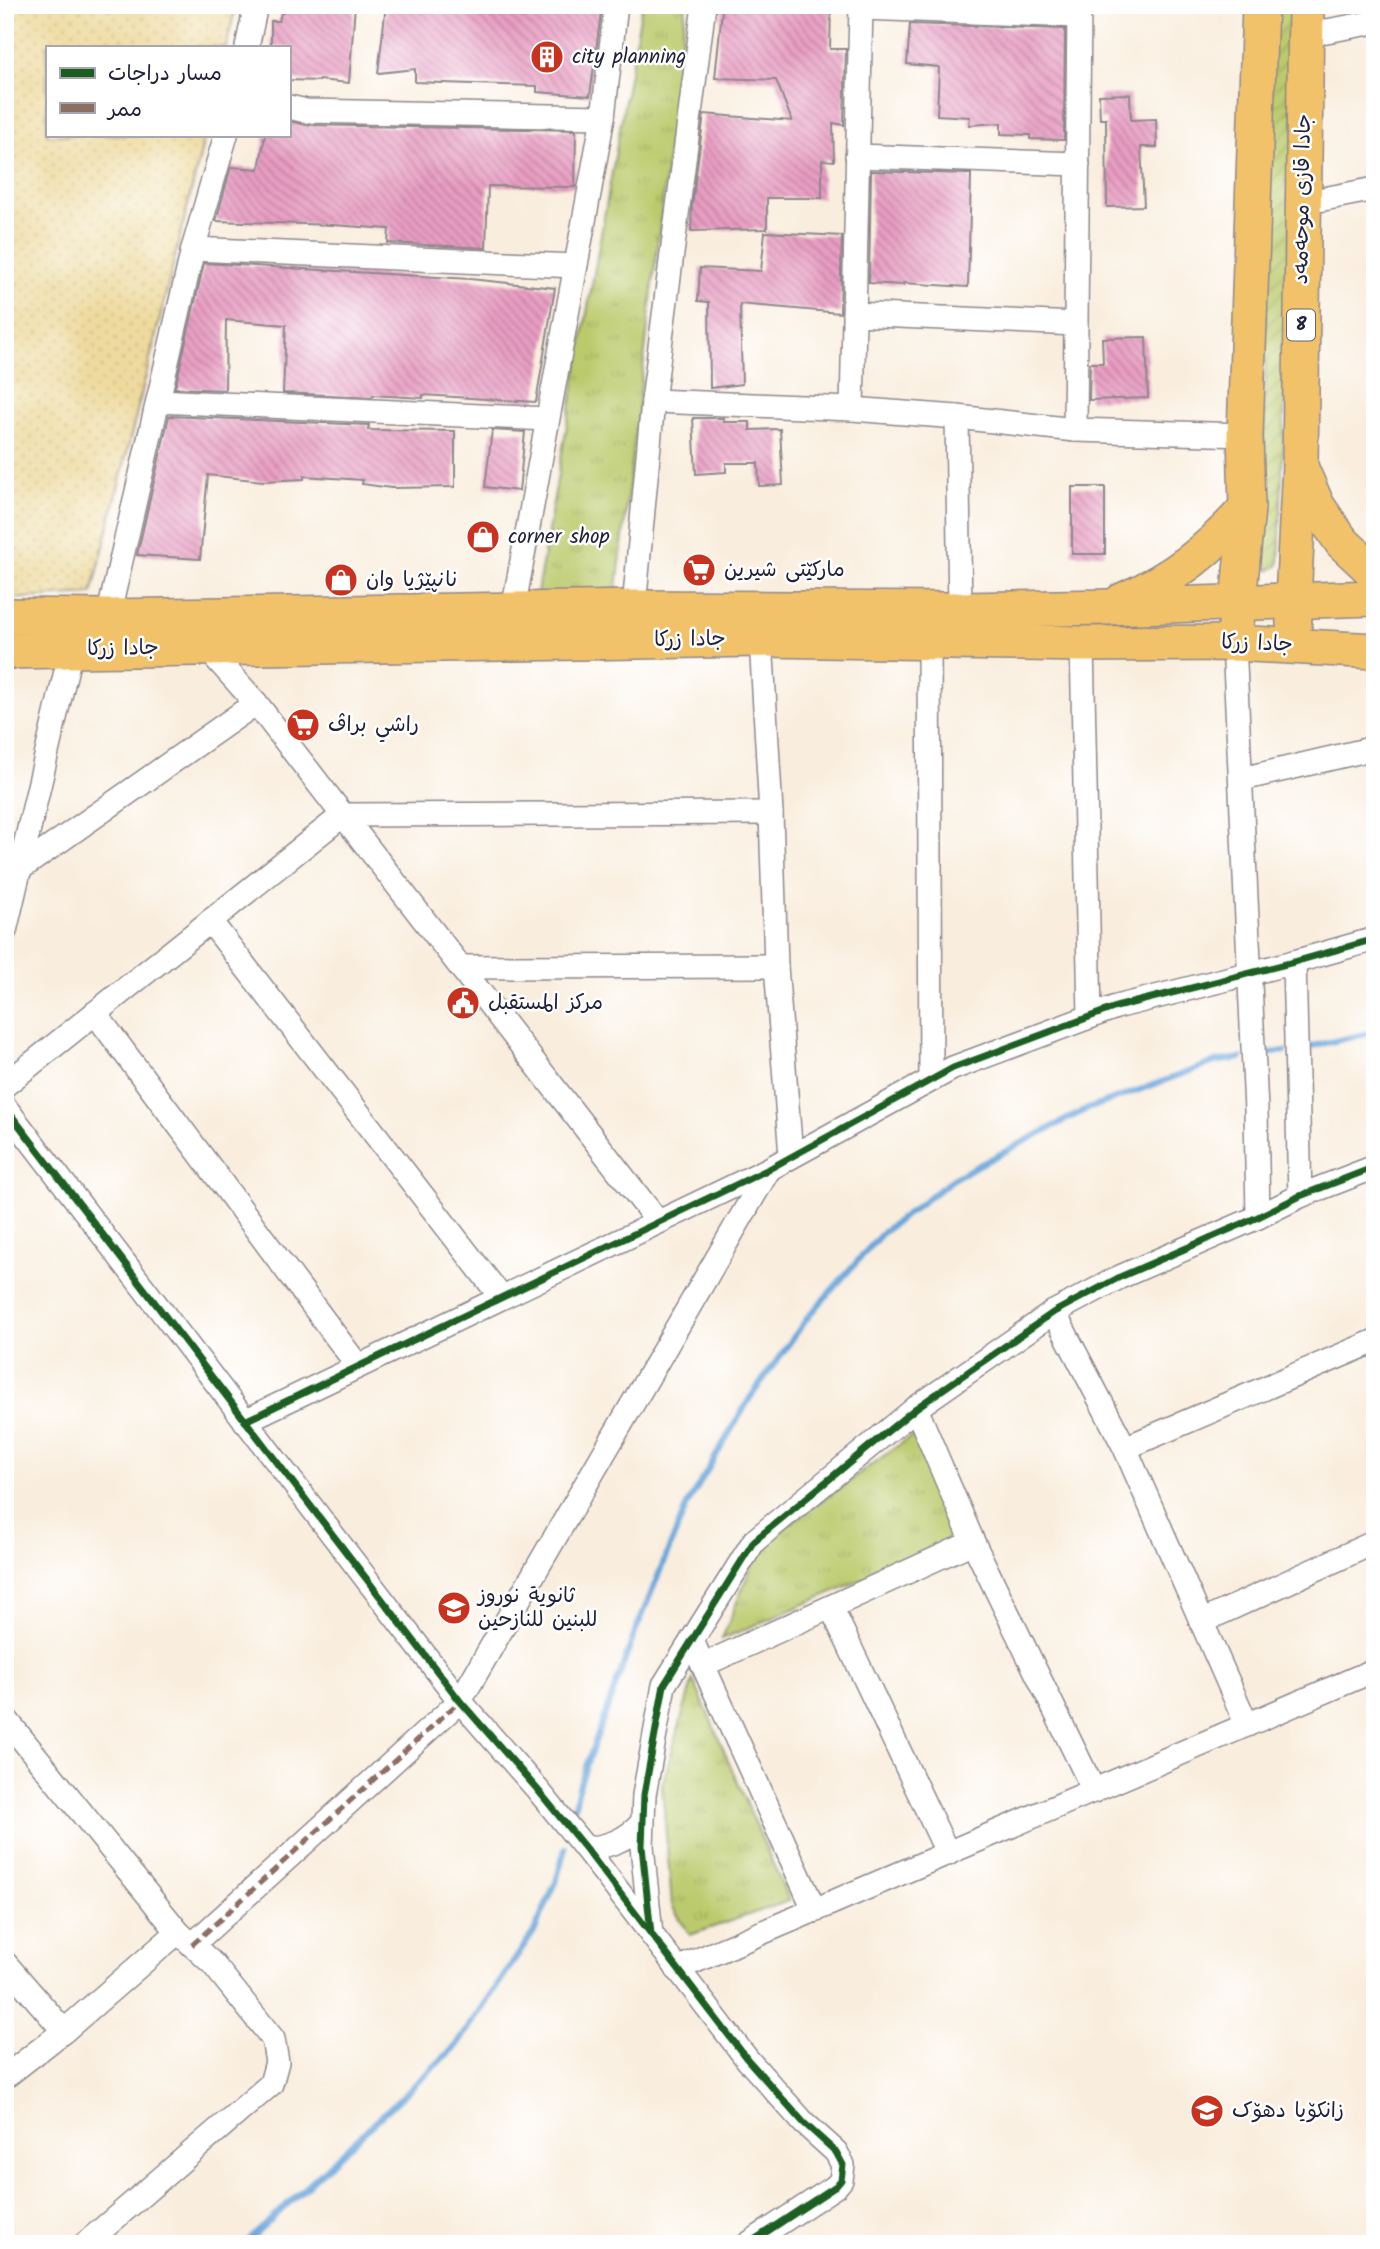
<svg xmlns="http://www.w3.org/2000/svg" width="1380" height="2249" viewBox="0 0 1380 2249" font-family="Kalam,'Playpen Sans Arabic',sans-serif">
<defs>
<pattern id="grass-tufts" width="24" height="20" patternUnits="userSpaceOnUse" patternTransform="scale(1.75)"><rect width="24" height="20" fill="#bbca6c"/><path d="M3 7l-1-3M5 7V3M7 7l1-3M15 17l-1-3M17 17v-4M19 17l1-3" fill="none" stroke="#a0ad5e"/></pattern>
<pattern id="sand-dots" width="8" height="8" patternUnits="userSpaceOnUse" patternTransform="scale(1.75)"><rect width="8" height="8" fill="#eeda9e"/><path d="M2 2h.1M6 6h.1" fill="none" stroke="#ccbb89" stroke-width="1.8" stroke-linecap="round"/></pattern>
<pattern id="garden-furrows" width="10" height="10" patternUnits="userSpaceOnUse" patternTransform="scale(1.75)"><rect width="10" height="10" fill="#bbca6c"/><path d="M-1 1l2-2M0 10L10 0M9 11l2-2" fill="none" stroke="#a0ad5e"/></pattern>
<pattern id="building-back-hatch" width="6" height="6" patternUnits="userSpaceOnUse" patternTransform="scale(1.75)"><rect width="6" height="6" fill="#e99dc2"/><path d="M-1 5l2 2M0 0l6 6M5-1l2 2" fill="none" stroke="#bc809f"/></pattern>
</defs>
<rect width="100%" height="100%" fill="#fff"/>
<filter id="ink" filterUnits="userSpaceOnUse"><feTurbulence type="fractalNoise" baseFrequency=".0143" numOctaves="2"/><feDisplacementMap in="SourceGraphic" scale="14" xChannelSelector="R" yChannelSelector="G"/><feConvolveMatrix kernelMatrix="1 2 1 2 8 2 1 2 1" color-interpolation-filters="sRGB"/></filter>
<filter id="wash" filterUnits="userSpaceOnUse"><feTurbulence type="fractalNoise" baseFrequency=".00686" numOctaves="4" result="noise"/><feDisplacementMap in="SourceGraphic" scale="28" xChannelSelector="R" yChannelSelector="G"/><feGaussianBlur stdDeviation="1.57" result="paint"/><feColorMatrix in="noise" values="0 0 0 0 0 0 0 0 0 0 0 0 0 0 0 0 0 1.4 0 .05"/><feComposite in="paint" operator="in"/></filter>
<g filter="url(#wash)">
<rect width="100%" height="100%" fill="#f9eede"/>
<!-- grass -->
<g fill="url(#grass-tufts)" stroke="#6e7654" stroke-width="2">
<polygon points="642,5 686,5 616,596 536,598"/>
<polygon points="917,1432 960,1538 722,1639 760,1545"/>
<polygon points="693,1679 789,1901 690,1935 672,1906 662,1785"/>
</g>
<!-- sand -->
<polygon fill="url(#sand-dots)" stroke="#887e6c" stroke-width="2" points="5,5 236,5 226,47 47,47 47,135 205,135 92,594 5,599"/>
<!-- garden -->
<polygon fill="url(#garden-furrows)" stroke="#6e7654" stroke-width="2" points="1271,5 1293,5 1294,127 1279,565 1271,570 1262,567"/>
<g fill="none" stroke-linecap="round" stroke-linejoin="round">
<!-- stream -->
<g stroke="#6aa6db" stroke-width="6">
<polyline points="1308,1047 1375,1032"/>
<polyline points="1264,1054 1285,1051"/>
<polyline points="574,1809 580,1783 636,1630 687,1505 750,1398 808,1317 884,1231 956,1177 1085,1110 1215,1062 1241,1058"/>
<polyline points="245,2244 457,2045 535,1930 556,1882 565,1848"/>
</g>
</g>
<g id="blocks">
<!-- building -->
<g fill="url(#building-back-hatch)">
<polygon points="285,5 355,5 349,83 319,80 319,81 289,80 289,47 271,47 271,21 279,21 281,13 283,13"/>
<polygon points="386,5 602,5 590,96 537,92 537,86 415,82 415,69 378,73"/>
<polygon points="725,5 831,5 830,49 846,49 844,125 833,123 834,161 822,160 822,198 767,198 767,229 691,231 692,205 704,114 792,121 776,80 715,78 722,10 725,10"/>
<polygon points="910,24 1065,29 1064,140 1030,139 1030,135 1001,134 1001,123 969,125 970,117 937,115 939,67 907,64"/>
<polygon points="1130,94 1131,120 1156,119 1157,147 1141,147 1144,206 1107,207 1106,119 1100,119 1099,95"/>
<polygon points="289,121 306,125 576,130 575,187 488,186 486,248 388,243 389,229 333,225 216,221 231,167 259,169 265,135 289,135"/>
<polygon points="871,171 971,174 968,287 903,283 903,285 869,283"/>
<polygon points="765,232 842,236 840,313 740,304 742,384 710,388 709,302 698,301 700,268 761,271"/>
<polygon points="204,263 470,279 555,288 536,402 423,395 423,398 373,395 372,397 283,393 286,325 226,320 225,390 175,388"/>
<polygon points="1146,337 1148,398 1089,400 1090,363 1103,363 1102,338"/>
<polygon points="169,416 369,425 368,430 455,431 455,487 391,488 362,484 363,480 333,478 304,476 304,479 263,481 208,475 200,559 137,555"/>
<polygon points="693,418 723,418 724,422 750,422 750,430 780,429 783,485 759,486 758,463 726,463 726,472 696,474"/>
<polygon points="492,430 525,432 519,491 485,487"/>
<rect x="1072" y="487" width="33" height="67"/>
</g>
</g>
</g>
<g filter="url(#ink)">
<use href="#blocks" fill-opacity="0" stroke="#8e888c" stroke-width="2"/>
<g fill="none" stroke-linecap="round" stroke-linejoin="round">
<defs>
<g id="street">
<polyline points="861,8 1079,16"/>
<polyline points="1305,35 1375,22"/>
<polyline points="247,47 256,5"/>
<polyline points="289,107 306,111 603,117"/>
<polyline points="857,156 1078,164"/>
<polyline points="1303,203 1375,189"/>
<polyline points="193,249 575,266"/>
<polyline points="854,314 1076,324"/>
<polyline points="158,401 547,419"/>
<polyline points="653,401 852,409 957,417 1075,430 1245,435"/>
<polyline points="852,409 861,5"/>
<polyline points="957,417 960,610"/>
<polyline points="1075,430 1079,5"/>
<polyline points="634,608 653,401 704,5"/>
<polyline points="513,610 603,117 616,5"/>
<polyline points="108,617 193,249 226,135"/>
<polyline points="761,639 771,813 776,966 791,1156"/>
<polyline points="929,643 931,1080"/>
<polyline points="1234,643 1256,1110 1258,1217"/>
<polyline points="1082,644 1090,1017"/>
<polyline points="206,647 256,703 658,1222"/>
<polyline points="1242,779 1375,748"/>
<polyline points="21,868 256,703"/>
<polyline points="210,921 501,1297"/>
<polyline points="5,931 71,650"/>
<polyline points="1294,962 1300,1196"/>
<polyline points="461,967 776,966"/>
<polyline points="95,1013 358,1366"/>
<polyline points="5,1085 343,815 771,813"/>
<polyline points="5,1107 460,1701 537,1789 586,1849 747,2059 804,2123 836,2152 843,2165 841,2180 836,2186 748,2244"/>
<polyline points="1054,1312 1125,1448 1247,1725"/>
<polyline points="916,1408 973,1542 1094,1791"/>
<polyline points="245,1421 769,1169 953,1068 1116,1007 1294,962 1375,939"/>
<polyline points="1125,1448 1375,1341"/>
<polyline points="831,1607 948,1854"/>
<polyline points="1201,1622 1375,1542"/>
<polyline points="692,1641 815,1911"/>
<polyline points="703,1665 973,1542"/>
<polyline points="5,1718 178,1932 213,1964 273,2039 277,2062 271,2084 85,2244"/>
<path d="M586,1849C608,1846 626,1841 642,1823"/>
<polyline points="651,1934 642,1846 644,1795 664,1685 754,1541 916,1408 1054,1312 1120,1277 1258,1217 1300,1196 1375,1167"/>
<polyline points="192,1945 460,1701 769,1169"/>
<polyline points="5,1963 64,2031"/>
<polyline points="677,1969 1375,1670"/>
<polyline points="5,2077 64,2031 178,1932"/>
</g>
<g id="primary">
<polyline points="1301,469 1317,506 1342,542 1375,573"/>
<path d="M1122,601C1175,578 1209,550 1247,508"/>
<polyline points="5,616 108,617 634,608 960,610 1107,607 1375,598"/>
<polyline points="1236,624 1247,508 1245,435 1260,5"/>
<polyline points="1294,624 1293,600 1300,465 1306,5"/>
<polyline points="5,651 761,639 1082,644 1234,643 1375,651"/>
</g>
</defs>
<!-- street casing -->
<use href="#street" stroke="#8e888c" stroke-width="26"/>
<!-- primary casing -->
<use href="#primary" stroke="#8e888c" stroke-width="38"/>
<!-- street -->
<use href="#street" stroke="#fff" stroke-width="23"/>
<!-- primary -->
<use href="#primary" stroke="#f2c26a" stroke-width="35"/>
<!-- quiet -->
<polyline stroke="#8d6e63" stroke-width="5" stroke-dasharray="10 5" stroke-linecap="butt" points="192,1945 460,1701"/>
<defs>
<g id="cycleway">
<polyline points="5,1107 460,1701 537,1789 586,1849 747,2059 804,2123 836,2152 843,2165 841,2180 836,2186 748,2244"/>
<polyline points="245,1421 769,1169 953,1068 1116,1007 1294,962 1375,939"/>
<polyline points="651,1934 642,1846 644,1795 664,1685 754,1541 916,1408 1054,1312 1120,1277 1258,1217 1300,1196 1375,1167"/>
</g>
</defs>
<!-- cycleway casing -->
<use href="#cycleway" stroke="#fff" stroke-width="11"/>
<!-- cycleway -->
<use href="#cycleway" stroke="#1b5e20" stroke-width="7"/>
</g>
</g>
<!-- icons -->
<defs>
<symbol id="building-disc" viewBox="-11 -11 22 22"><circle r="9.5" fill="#c8321e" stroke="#fff"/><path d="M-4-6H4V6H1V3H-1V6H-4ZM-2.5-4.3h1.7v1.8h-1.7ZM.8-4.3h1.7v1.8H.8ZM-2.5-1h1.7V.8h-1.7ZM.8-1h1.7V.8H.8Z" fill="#fff"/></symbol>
<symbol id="shop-disc" viewBox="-11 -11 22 22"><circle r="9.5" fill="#c8321e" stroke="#fff"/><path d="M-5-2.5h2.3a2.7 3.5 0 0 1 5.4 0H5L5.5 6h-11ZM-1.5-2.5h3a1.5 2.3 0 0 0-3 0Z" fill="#fff"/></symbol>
<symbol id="supermarket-disc" viewBox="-11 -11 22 22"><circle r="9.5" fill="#c8321e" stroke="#fff"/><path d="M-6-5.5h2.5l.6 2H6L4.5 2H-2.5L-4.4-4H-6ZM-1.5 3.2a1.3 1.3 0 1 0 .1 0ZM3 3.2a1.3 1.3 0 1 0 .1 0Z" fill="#fff"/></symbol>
<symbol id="civic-disc" viewBox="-11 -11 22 22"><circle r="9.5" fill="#c8321e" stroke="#fff"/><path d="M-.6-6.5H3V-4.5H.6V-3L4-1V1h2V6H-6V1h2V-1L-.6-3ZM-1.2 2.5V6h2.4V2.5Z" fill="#fff"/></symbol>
<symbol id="school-disc" viewBox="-11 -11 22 22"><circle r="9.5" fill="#c8321e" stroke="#fff"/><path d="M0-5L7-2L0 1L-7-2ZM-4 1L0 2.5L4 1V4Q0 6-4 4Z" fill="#fff"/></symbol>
<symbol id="university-disc" viewBox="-11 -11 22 22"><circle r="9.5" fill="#c8321e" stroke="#fff"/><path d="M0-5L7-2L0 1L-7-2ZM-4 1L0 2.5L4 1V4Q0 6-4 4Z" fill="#fff"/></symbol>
</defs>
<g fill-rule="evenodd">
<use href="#building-disc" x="528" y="38" width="38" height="38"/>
<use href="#shop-disc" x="464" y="518" width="38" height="38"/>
<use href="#supermarket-disc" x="680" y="551" width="38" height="38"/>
<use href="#shop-disc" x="322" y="561" width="38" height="38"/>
<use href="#supermarket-disc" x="284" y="706" width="38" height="38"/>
<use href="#civic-disc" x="444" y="984" width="38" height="38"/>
<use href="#school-disc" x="435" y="1589" width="38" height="38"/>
<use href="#university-disc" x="1188" y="2092" width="38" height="38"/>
</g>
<g text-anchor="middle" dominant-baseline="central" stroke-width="5" stroke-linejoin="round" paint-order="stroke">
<!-- shield labels -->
<rect fill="#fff" stroke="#646476" stroke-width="2" x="1287" y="309.5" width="28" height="31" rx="5"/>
<g font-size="19" font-weight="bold" fill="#22223b">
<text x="1301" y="325">8</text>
</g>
<!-- poi labels -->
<g font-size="21" fill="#22223b" stroke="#fff" text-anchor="start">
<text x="572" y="57">city planning</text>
<text x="508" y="537">corner shop</text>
<text x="724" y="570">مارکێتی شیرین</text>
<text x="366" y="580">نانپێژیا وان</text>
<text x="328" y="725">راشي براڤ</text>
<text x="488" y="1003">مركز المستقبل</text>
<text x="478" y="1596">ثانوية نوروز<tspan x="478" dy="24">للبنين للنازحين</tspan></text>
<text x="1232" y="2111">زانکۆیا دهۆک</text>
</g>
<!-- street labels -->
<g font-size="21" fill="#22223b" stroke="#fff">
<text transform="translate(1303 199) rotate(-89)">جادا قازی موحەمەد</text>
<text transform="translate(690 640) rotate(-1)">جادا زرکا</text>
<text transform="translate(1257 644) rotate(2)">جادا زرکا</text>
<text transform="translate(123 649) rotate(-1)">جادا زرکا</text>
</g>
</g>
<!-- margin -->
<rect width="1380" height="2249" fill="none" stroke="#fff" stroke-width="28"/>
<!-- legend -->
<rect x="46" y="46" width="245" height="91" fill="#ffffff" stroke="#a7a7b1" stroke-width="2"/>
<rect x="60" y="68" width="35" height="10" fill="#1b5e20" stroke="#a7a7b1" stroke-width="2"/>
<text x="108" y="80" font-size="21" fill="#22223b">مسار دراجات</text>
<rect x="60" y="103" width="35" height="10" fill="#8d6e63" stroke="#a7a7b1" stroke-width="2"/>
<text x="108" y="116" font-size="21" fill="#22223b">ممر</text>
</svg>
